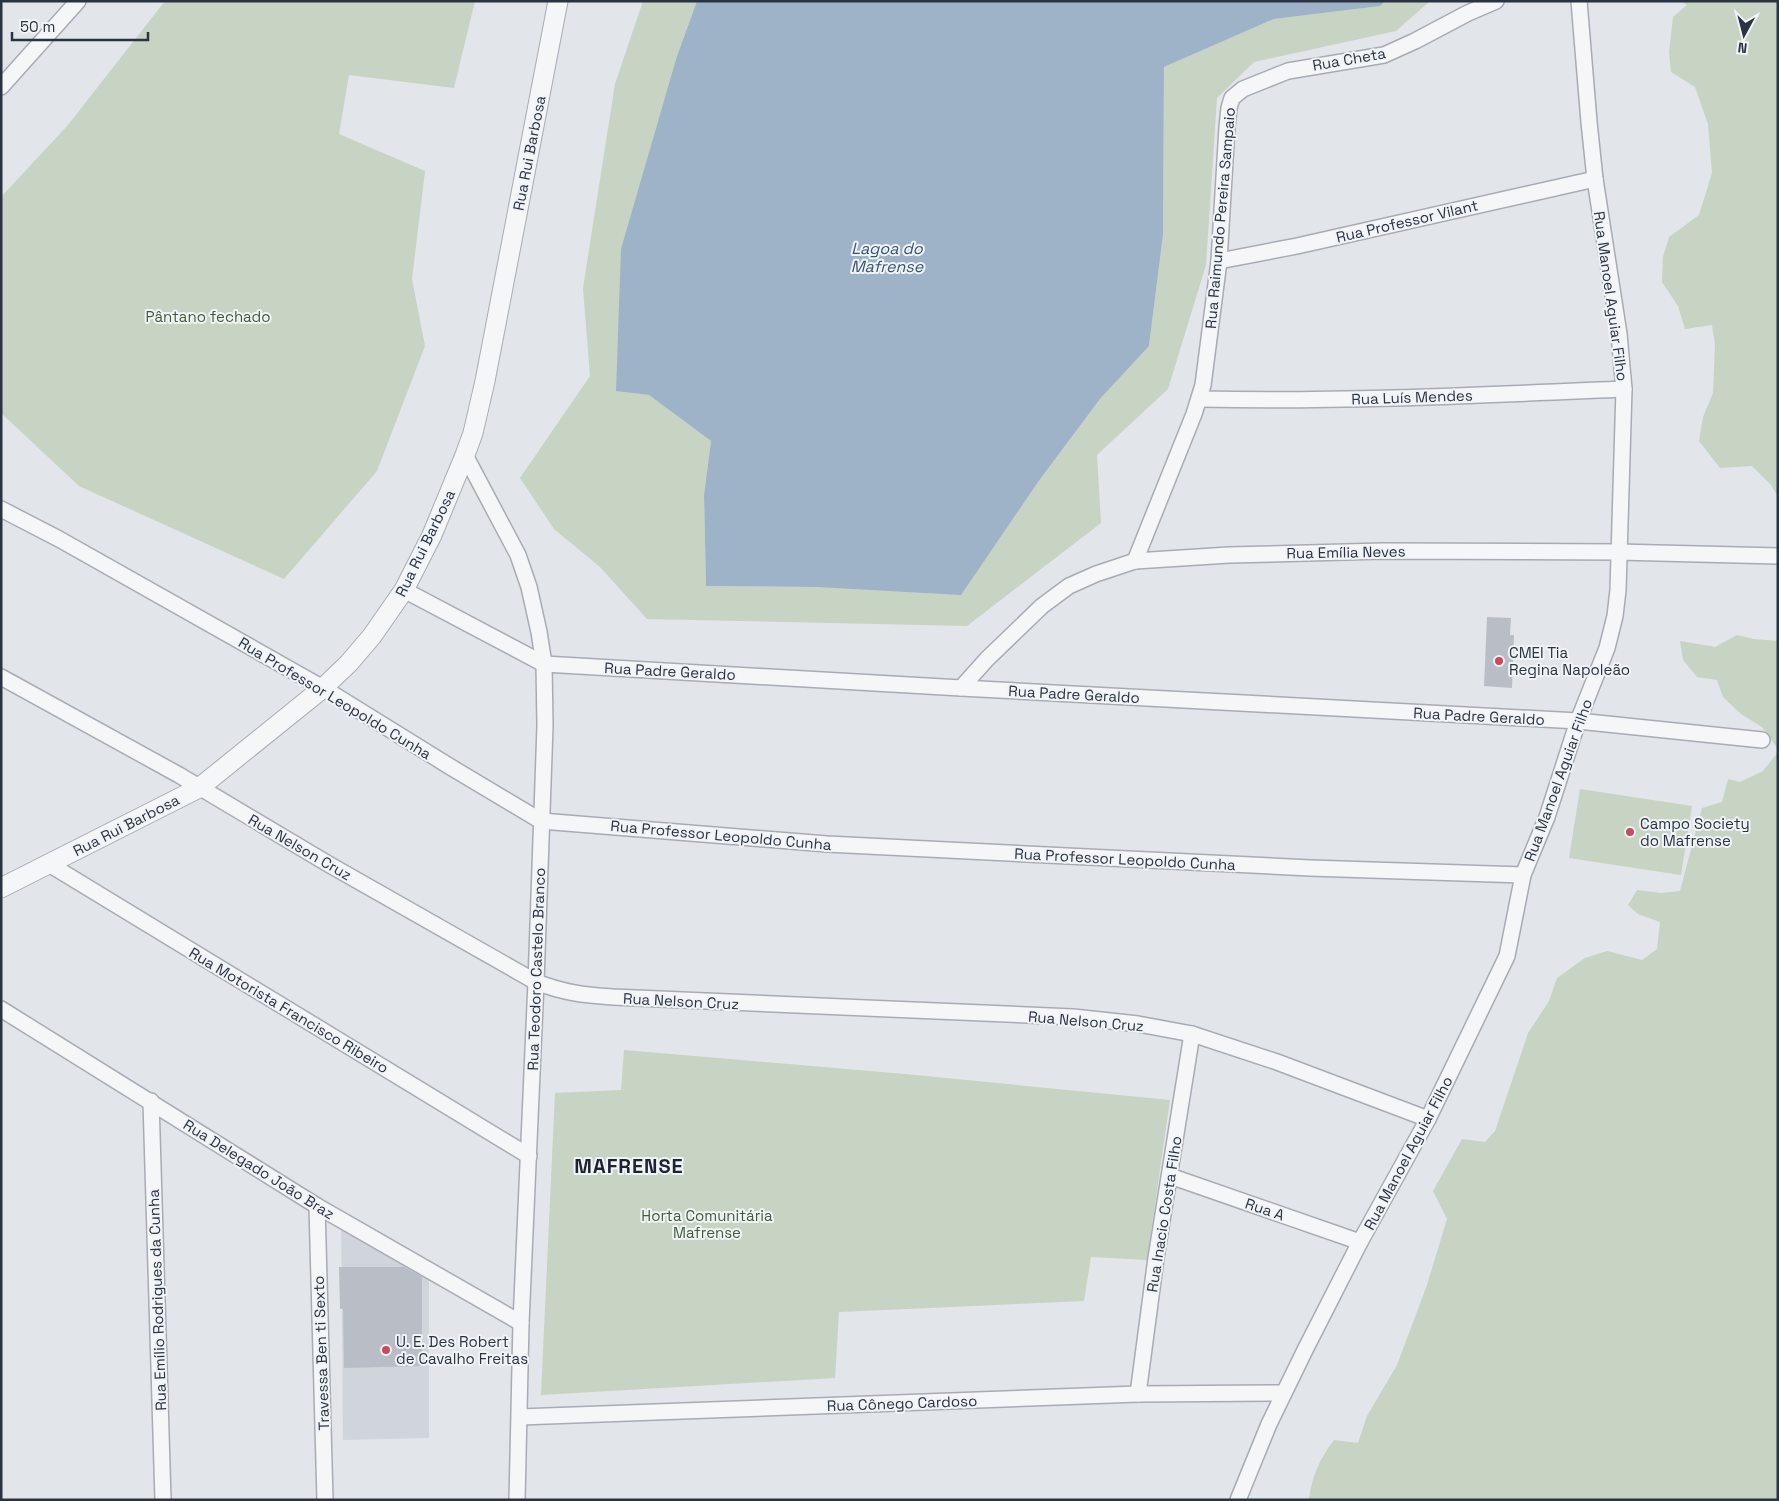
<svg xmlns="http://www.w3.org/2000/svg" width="1779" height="1501" viewBox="0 0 1779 1501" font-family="'Space Grotesk',sans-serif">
<rect width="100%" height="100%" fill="#e2e5ea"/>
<!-- built -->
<polygon fill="#d0d4db" points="341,1210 429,1261 429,1438 343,1440"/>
<!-- green -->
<g fill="#c7d3c3">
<polygon points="165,1 475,1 454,88 349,75 339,134 425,171 412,279 425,346 377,471 284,579 79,486 1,413 1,197 68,125"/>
<polygon points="643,1 697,1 677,56 616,390 649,395 711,441 704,495 706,586 817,587 1038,482 1100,399 1149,346 1163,235 1164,67 1274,19 1379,6 1385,1 1430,1 1396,31 1254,62 1217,98 1206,265 1168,389 1097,455 1101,523 967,626 647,619 600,567 554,529 520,478 590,376 583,288 615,84"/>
<polygon points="1681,1 1778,1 1778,497 1771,485 1752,466 1720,468 1699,441 1703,417 1713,393 1715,345 1712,325 1685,329 1678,306 1662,282 1663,257 1669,237 1699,215 1712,173 1708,124 1695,87 1671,72 1669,52 1673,17 1687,5"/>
<polygon points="1737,635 1753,639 1778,641 1778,749 1762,727 1741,714 1723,697 1717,680 1697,677 1683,660 1680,641 1715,647"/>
<path d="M1778,752V1500H1309C1311,1478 1320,1458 1334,1440L1358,1443L1367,1416L1397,1365L1427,1285L1447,1219L1433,1191L1462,1139L1485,1142L1495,1131L1528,1033L1549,1001L1557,978L1585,958L1607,951L1642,960L1657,949L1660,922L1638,914L1628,905L1637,890L1661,893L1680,891L1702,808L1722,802L1728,779L1740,782L1763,771Z"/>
<polygon points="1580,789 1692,806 1681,875 1569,858"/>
<polygon points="624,1050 905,1074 1170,1100 1147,1260 1091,1257 1084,1301 839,1312 835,1378 541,1395 555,1093 621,1090"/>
</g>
<!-- water -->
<polygon fill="#9eb3c8" points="697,1 1385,1 1380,6 1274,19 1164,67 1163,235 1149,346 1100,399 1038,482 961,595 817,587 706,586 704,495 711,441 649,395 616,391 621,249 677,56"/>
<!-- building -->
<g fill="#b9bec6">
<polygon points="1487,617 1511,618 1510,635 1514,635 1512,688 1484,686"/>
<polygon points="339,1267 404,1267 422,1277 422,1366 344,1368 343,1309 340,1309"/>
</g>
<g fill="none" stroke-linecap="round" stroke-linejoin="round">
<defs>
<g id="minor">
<polyline points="1,87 78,1"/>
<polyline points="1219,261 1297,246 1595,179"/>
<path d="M1200,399C1341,402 1483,395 1624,389"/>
<polyline points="465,455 518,555 529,587 539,632 544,664 545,726 536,982 521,1323 517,1500"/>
<polyline points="1,509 59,539 323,688 449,766 541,821 827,844 1310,868 1523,875"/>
<polyline points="1135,561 1194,414 1203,385 1219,261 1227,127 1229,108 1232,98 1243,89 1288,71 1384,55 1415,41 1468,13 1496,1"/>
<polyline points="404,590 544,664 961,688 1578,721 1762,740"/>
<path d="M1,677L179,775L330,865L536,982C565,993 583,995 613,997L1073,1017L1138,1024L1192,1034L1277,1062L1428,1119"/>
<polyline points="961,688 987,659 1042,606 1069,586 1096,574 1135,561 1229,555 1383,551 1618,552 1778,556"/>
<polyline points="49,864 529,1156"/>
<polyline points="1,1009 317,1206 521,1323"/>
<polyline points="151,1101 163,1500"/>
<polyline points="1170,1176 1360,1242"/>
<polyline points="317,1206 325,1500"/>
<polyline points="1138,1394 1156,1258 1192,1034"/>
<polyline points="520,1417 1138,1394 1284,1393"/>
<polyline points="1238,1500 1269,1424 1305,1350 1360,1242 1428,1119 1507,956 1523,875 1547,817 1578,721 1607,648 1615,616 1618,590 1624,389 1619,334 1595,179 1589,122 1579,1"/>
</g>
<polyline id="tertiary" points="1,888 199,788 323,688 349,663 372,636 404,590 432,535 465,455 473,433 485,381 558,1"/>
</defs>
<!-- minor casing -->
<use href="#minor" stroke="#a7acb4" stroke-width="18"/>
<!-- tertiary casing -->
<use href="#tertiary" stroke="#a7acb4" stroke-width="21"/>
<!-- minor -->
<use href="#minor" stroke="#f4f6f8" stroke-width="15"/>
<!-- tertiary -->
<use href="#tertiary" stroke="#f4f6f8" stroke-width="19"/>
</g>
<!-- markers -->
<g fill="#ca4b5f" stroke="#f1f4f7" stroke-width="2">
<circle cx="1499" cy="661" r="5"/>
<circle cx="1630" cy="832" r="5"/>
<circle cx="386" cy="1350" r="5"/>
</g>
<g text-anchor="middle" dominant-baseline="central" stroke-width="4" stroke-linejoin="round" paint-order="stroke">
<!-- street labels -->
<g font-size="15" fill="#2a3341" stroke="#f1f4f7">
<text transform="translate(1349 59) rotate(-10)">Rua Cheta</text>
<text transform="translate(529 153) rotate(-79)">Rua Rui Barbosa</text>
<text transform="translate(1220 218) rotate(-85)">Rua Raimundo Pereira Sampaio</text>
<text transform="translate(1407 221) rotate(-13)">Rua Professor Vilant</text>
<text transform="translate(1611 296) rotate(82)">Rua Manoel Aguiar Filho</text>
<text transform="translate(1412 397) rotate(-2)">Rua Luís Mendes</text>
<text transform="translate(425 543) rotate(-64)">Rua Rui Barbosa</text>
<text transform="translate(1346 552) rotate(-1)">Rua Emília Neves</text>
<text transform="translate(670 671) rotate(3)">Rua Padre Geraldo</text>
<text transform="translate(1074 694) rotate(3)">Rua Padre Geraldo</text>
<text transform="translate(335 698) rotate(31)">Rua Professor Leopoldo Cunha</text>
<text transform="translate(1479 716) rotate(3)">Rua Padre Geraldo</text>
<text transform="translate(1558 780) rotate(-70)">Rua Manoel Aguiar Filho</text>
<text transform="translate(126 825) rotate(-27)">Rua Rui Barbosa</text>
<text transform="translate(721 835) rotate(5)">Rua Professor Leopoldo Cunha</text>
<text transform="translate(300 847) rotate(30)">Rua Nelson Cruz</text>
<text transform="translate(1125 859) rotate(3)">Rua Professor Leopoldo Cunha</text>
<text transform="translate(536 969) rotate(-88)">Rua Teodoro Castelo Branco</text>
<text transform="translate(681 1001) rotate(3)">Rua Nelson Cruz</text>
<text transform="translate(289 1010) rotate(31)">Rua Motorista Francisco Ribeiro</text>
<text transform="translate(1086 1021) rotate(5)">Rua Nelson Cruz</text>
<text transform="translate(1408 1153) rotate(-62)">Rua Manoel Aguiar Filho</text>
<text transform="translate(259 1169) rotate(32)">Rua Delegado João Braz</text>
<text transform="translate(1265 1209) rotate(19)">Rua A</text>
<text transform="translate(1164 1214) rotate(-81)">Rua Inacio Costa Filho</text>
<text transform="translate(157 1300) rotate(-92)">Rua Emílio Rodrigues da Cunha</text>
<text transform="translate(321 1353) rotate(-92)">Travessa Ben ti Sexto</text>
<text transform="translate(902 1403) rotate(-2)">Rua Cônego Cardoso</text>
</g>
<!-- park labels -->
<g font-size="15" fill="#3f5c38" stroke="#f1f4f7">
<text x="208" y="316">Pântano fechado</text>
<text x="707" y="1215">Horta Comunitária<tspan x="707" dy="17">Mafrense</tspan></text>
</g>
<!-- poi labels -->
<g font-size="15" fill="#2a3341" stroke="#f1f4f7" text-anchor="start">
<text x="1509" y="652">CMEI Tia<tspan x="1509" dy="17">Regina Napoleão</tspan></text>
<text x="1640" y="823">Campo Society<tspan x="1640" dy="17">do Mafrense</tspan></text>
<text x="396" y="1341">U. E. Des Robert<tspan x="396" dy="17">de Cavalho Freitas</tspan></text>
</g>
<!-- water labels -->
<g font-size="16" font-style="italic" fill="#365273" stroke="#f1f4f7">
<text x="887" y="248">Lagoa do<tspan x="887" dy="18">Mafrense</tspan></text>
</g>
<!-- district labels -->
<g font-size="20" font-weight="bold" letter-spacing="1" fill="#1c2432" stroke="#f1f4f7">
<text x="629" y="1166">MAFRENSE</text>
</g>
</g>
<!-- border -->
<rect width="1779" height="1501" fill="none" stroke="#2a3341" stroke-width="5"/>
<!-- north arrow -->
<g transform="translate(1744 35) rotate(187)" stroke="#f1f4f7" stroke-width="4" paint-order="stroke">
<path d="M0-4L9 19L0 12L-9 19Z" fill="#2a3341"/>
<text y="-8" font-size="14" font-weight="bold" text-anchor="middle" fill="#2a3341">N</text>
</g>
<!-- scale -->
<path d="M12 32v8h136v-8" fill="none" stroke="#2a3341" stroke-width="2.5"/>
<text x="20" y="32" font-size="15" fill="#2a3341" stroke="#f1f4f7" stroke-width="4" paint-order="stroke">50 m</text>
</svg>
